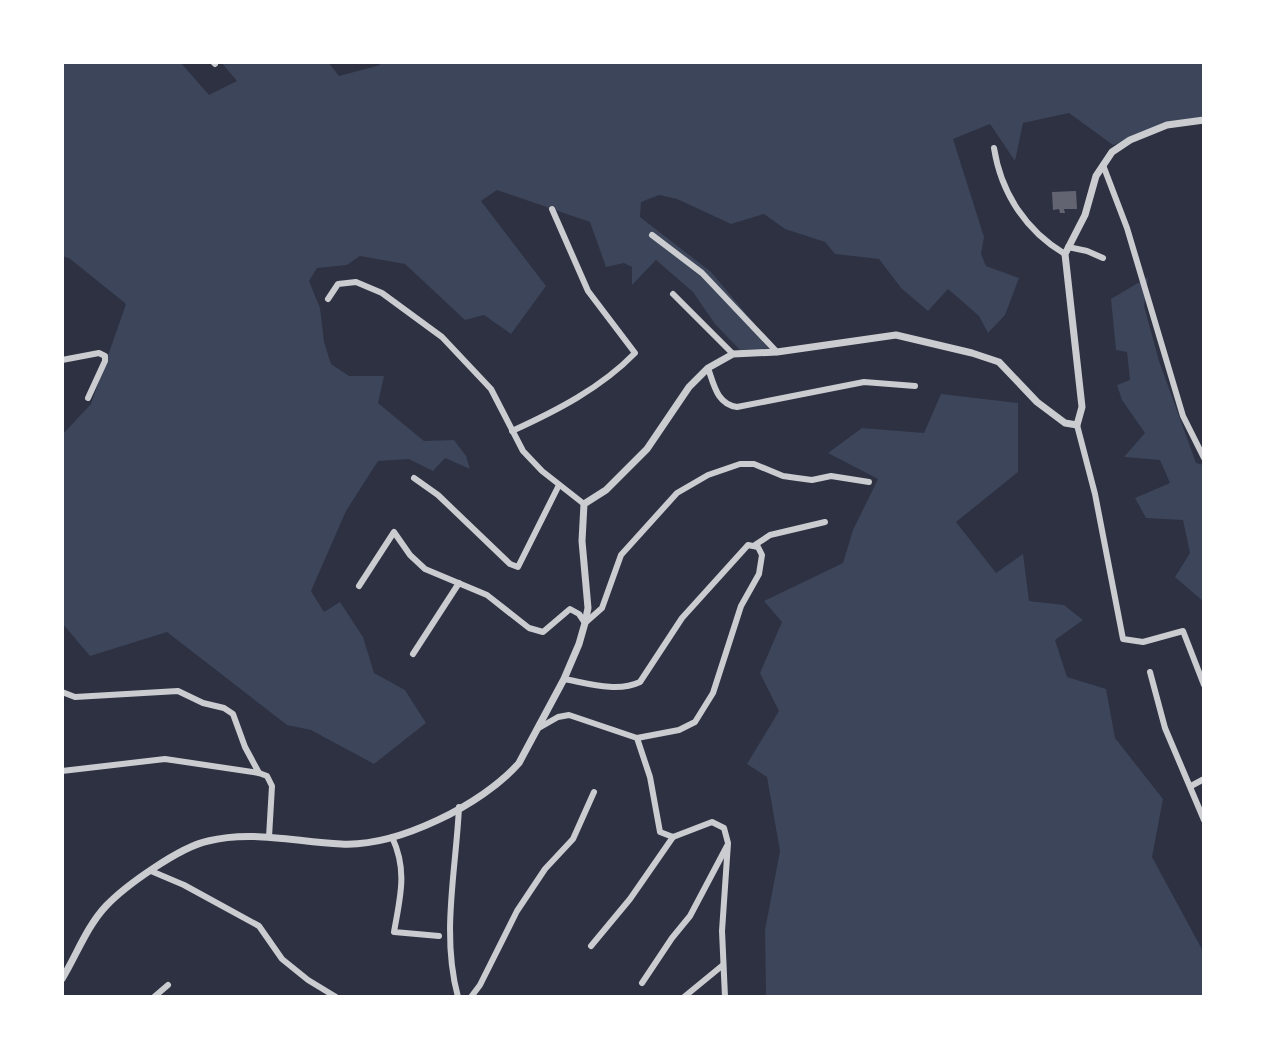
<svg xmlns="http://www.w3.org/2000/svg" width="1266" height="1059" viewBox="0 0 1266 1059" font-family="'Work Sans',sans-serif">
<rect width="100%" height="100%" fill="#2d3142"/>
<!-- green -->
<g fill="#3c4559">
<polygon points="62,62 180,62 209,95 237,81 221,62 328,62 339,76 380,65 379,62 1204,62 1204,120 1166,124 1113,145 1069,113 1023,123 1015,161 990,124 953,139 984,237 981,254 986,266 1019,278 1005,315 988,333 979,316 948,289 928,311 901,288 879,259 835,254 825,242 785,229 764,214 731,224 677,199 659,195 641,202 640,217 711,272 775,348 740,350 715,324 693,292 656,260 632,285 632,267 624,263 606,267 590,222 497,190 481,201 546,286 511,334 484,315 465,320 405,264 360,256 347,265 317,268 309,281 320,308 324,342 331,364 349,376 384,376 378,403 424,441 454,440 466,456 470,469 445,458 433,471 409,459 378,461 346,511 311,591 324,612 340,602 363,637 374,673 405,690 426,723 374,764 311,730 287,725 167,632 90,656 62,623 62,435 91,404 126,304 69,258 62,256"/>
<polygon points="1148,277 1144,306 1159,361 1196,463 1204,465 1204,602 1175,577 1190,553 1183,520 1146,518 1135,498 1170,483 1160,460 1124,457 1145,433 1122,400 1117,385 1130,380 1127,352 1116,350 1111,299"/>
<polygon points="941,394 1018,403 1018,472 956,522 996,573 1023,554 1029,601 1064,605 1083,620 1055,640 1067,677 1106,689 1115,738 1163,799 1152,857 1204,953 1204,997 766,997 765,930 780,851 767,777 747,764 779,711 760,673 782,622 764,601 843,563 853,530 878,479 828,453 862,428 924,433"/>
</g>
<!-- building -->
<polygon fill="#626471" points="1076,191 1077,209 1064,209 1065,213 1060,213 1059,209 1053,210 1052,192"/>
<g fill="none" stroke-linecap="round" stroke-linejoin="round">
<!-- minor -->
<g stroke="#caccd0" stroke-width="6">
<polyline points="213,62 215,64"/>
<path d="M994,148C1001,193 1026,231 1065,254"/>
<polyline points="1103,165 1127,228 1183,416 1204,458"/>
<polyline points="652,235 702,273 777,352"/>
<polyline points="1068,247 1087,251 1103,258"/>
<polyline points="673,294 733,354"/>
<polyline points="328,299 338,284 356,282 382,293 442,337 491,389 523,451 542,471 584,504"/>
<polyline points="62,360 99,353 105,356 105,361 88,398"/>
<path d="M708,368C714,385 717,404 737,407L864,382L915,386"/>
<polyline points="1077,425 1095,494 1123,639 1143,642 1183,631 1204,685"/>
<path d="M512,431C556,411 601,388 635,353L588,291L552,209"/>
<polyline points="414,478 438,495 510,564 518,567 559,485"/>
<polyline points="755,545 770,535 825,522"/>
<polyline points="359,586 394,532 410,555 425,569 487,595 529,628 543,632 570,609 579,614 585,623 602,608 621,555 677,493 708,475 740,464 754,464 783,476 797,478 812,480 831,476 869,482"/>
<polyline points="413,654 459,583"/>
<polyline points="1150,672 1165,728 1204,820"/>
<path d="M564,679C587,683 617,693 640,682L682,618L748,545L758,547L762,555L759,574L741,606L713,693L695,722L679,730L637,738"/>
<polyline points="62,692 75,697 178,691 203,703 224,708 233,714 245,747 259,773"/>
<polyline points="537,729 558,717 569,715 637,738 650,777 660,832 673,837 712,822 724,828 728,843 722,931 725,997"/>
<polyline points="62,771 165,759 259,773 267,776 272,786 269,837"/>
<polyline points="1191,786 1204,779"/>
<path d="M392,837C408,871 400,897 394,932L439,936"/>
<polyline points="151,871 184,885 259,926 282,959 308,980 336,997"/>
<polyline points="591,946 630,899 673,837"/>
<polyline points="642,983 672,938 690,916 727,846"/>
<polyline points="154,997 168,985"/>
<path d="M458,997C441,935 456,871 459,807"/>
<polyline points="471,997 480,985 517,911 545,869 573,839 594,792"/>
<polyline points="684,997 723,965"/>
</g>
<!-- tertiary -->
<path stroke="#caccd0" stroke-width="7" d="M62,979C76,956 87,926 106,906C126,885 180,847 208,841C252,830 296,842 341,844C397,847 482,805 519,763L564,679L579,644L585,623L588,608L582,541L584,504L606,490L647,449L689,387L708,368L733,354L777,352L896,335L972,353L999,362L1037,402L1065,423L1077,425L1082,407L1065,254L1085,215L1096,176L1112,152L1130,140L1167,125L1204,120"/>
</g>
<!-- border -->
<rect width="1266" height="1059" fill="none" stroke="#ffffff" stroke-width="128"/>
</svg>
